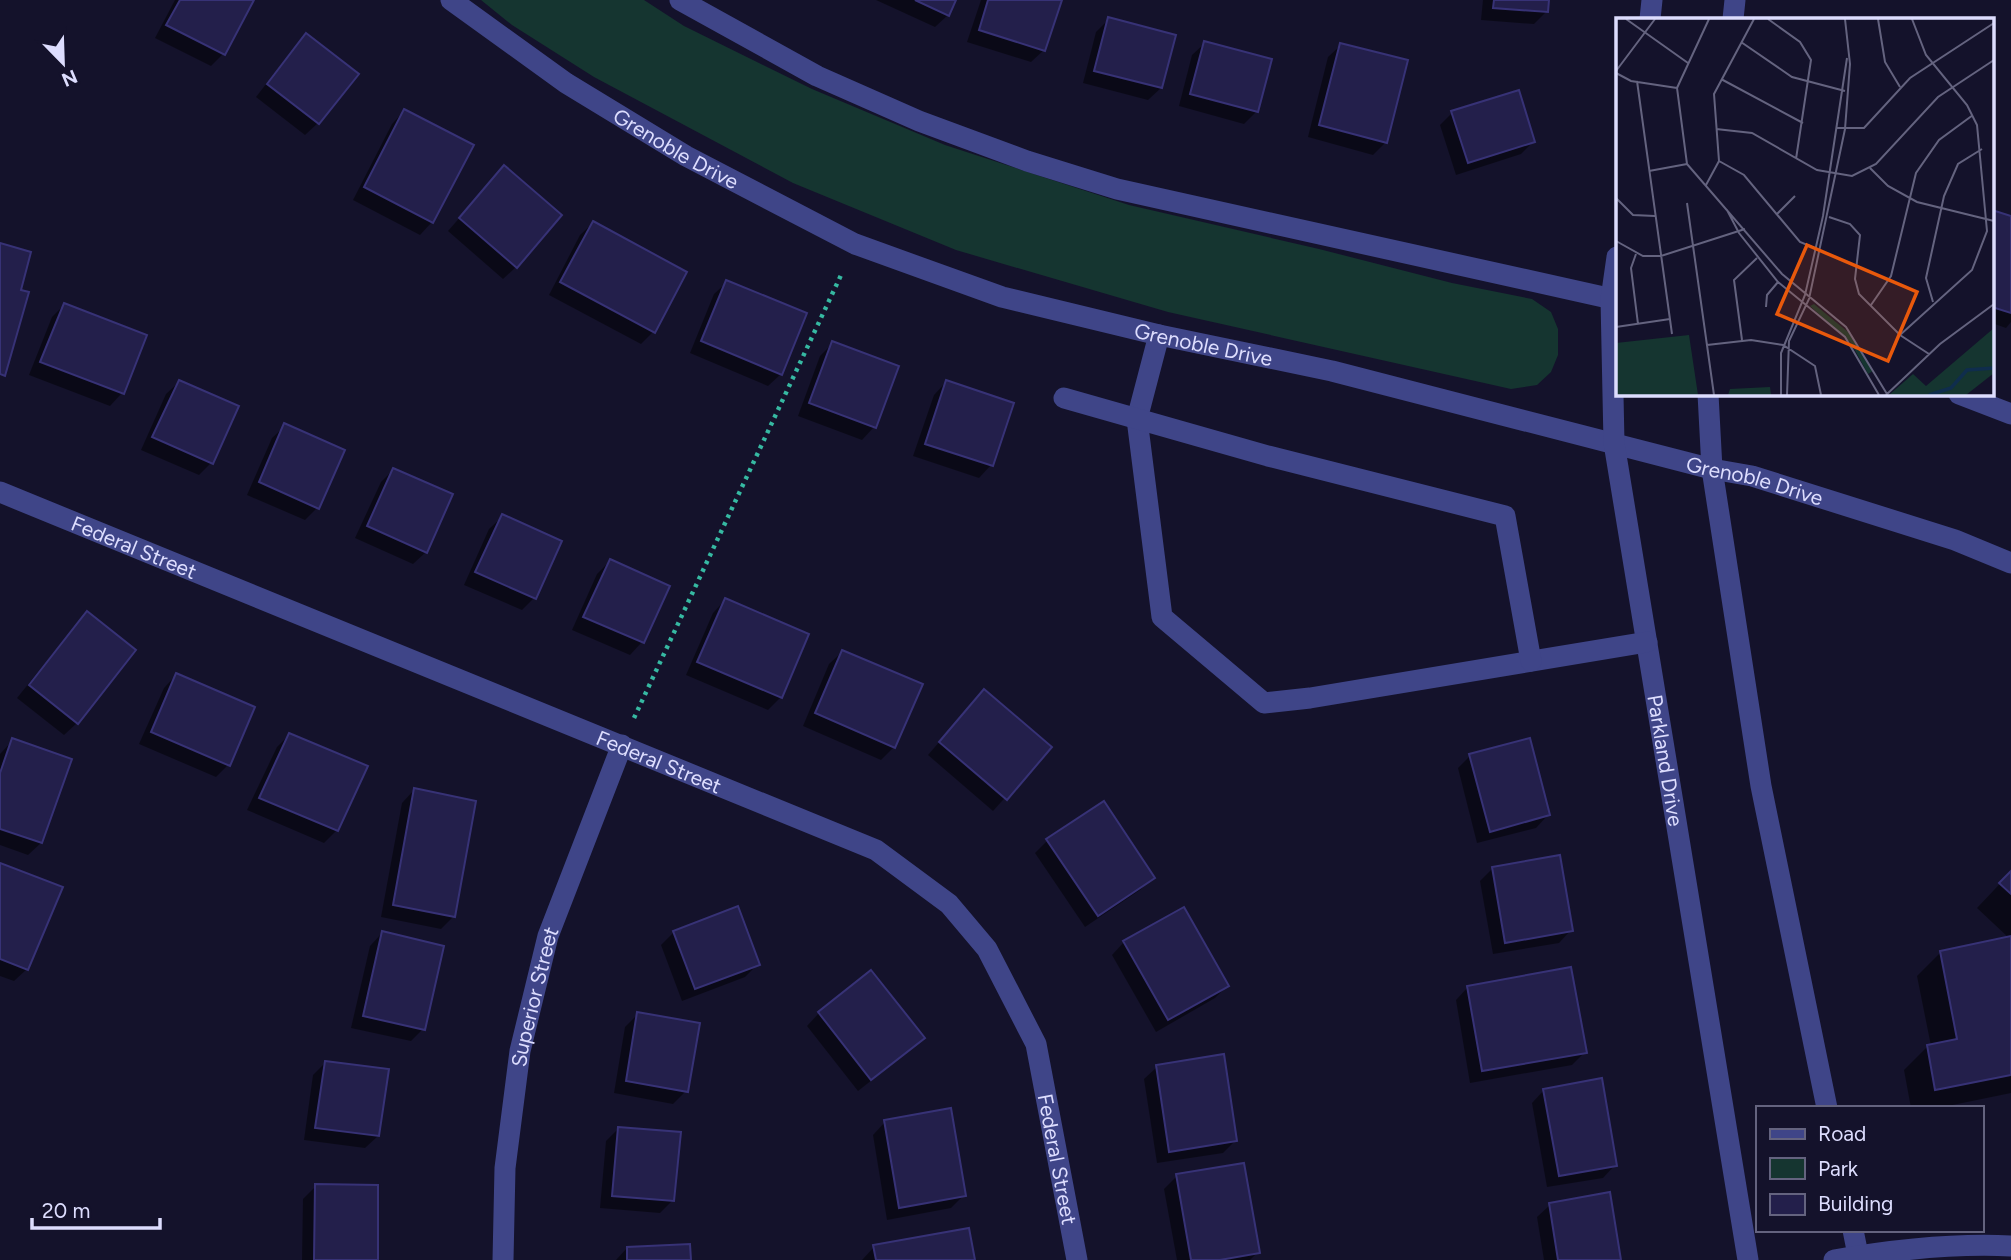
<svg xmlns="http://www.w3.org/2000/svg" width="2011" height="1260" viewBox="0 0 2011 1260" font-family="Figtree,sans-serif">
<rect width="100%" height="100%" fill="#14122b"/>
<!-- green -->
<polygon fill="#153530" points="481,0 644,0 684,26 812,89 945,145 1129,205 1319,249 1452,283 1532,299 1551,312 1558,329 1558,355 1551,372 1537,385 1511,389 1168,312 956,250 793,183 594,77 512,25"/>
<!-- shadow -->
<g fill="#0007">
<polygon points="175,0 252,0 223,54 211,66 155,38"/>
<polygon points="876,0 954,0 948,15 935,27"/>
<polygon points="981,0 1060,0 1044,50 1031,62 967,42"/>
<polygon points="1483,0 1548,0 1547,11 1534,24 1481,20"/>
<polygon points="1109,19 1161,88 1148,100 1083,83 1096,32"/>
<polygon points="307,36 318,123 305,135 256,97 294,48"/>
<polygon points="1205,43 1257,111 1244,124 1179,106 1192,55"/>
<polygon points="1341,45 1386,142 1373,155 1308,137 1328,57"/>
<polygon points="404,111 432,222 420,235 353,200 392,124"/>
<polygon points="1452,113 1533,142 1521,154 1456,175 1440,125"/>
<polygon points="504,167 516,267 503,279 448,231"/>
<polygon points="1992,212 2011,218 2011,322 2006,328 1992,323"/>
<polygon points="593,223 685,272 653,332 641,344 549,295 580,235"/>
<polygon points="727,282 781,374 768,386 690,353 714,294"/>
<polygon points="64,305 122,393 110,406 29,375 52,317"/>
<polygon points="833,343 874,427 862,440 798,416 820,356"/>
<polygon points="179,382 211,463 199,475 141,450 166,394"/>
<polygon points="946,382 991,465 979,478 913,456 934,395"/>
<polygon points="285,426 317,508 305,520 247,495 272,438"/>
<polygon points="393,470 426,552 413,564 355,538 381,482"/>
<polygon points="502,517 534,598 522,610 464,585 489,529"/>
<polygon points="610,561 667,586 642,642 630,655 572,630 597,574"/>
<polygon points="725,600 781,697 768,710 686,675 713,613"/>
<polygon points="87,613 77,723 64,735 17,698 75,626"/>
<polygon points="842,652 894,747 881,760 803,726 829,664"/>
<polygon points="176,675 228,765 216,777 139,744 164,688"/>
<polygon points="972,704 1050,748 993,811 928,755"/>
<polygon points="289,735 337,830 324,843 247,810 277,747"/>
<polygon points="13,740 41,843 28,855 0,845 0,754"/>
<polygon points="1470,756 1548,815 1536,828 1477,843 1458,768"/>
<polygon points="414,790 454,916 441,929 381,917 402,803"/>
<polygon points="1047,841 1153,877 1140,890 1085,927 1035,853"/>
<polygon points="0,865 27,969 14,981 0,976"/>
<polygon points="1492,869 1571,930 1559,943 1493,954 1480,881"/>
<polygon points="2011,872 2011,1093 1938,1108 1911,1108 1904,1070 1927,1047 1931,1046 1917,976 1941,952 2009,938 1977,908"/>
<polygon points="674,932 758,964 745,977 682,1001 661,945"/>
<polygon points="382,933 423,1029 411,1041 351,1028 370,946"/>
<polygon points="1124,942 1227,986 1215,998 1156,1032 1112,955"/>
<polygon points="1468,987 1585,1052 1572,1065 1470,1083 1456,1000"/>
<polygon points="819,1013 922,1038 910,1050 858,1091 807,1026"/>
<polygon points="638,1014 686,1091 673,1104 614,1093 625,1027"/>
<polygon points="326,1062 378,1136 365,1148 304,1140 313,1075"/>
<polygon points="1157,1067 1236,1140 1223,1153 1157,1163 1144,1079"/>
<polygon points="1544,1090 1615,1165 1603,1178 1547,1187 1532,1103"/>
<polygon points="885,1122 964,1195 951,1208 887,1220 873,1135"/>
<polygon points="618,1129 673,1200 660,1213 600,1208 606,1141"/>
<polygon points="1177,1176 1258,1252 1250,1260 1177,1260 1164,1189"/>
<polygon points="316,1186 376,1260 302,1260 303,1199"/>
<polygon points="1550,1205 1620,1260 1544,1260 1537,1217"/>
<polygon points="874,1247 973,1260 862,1260"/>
<polygon points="627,1248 689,1260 616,1260"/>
</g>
<!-- building -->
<g fill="#231f4b" stroke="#373276" stroke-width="2">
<polygon points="180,0 254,0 225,55 166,25"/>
<polygon points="915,0 956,0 949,16"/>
<polygon points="988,0 1062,0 1045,51 979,30"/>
<polygon points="1494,0 1549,0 1548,12 1493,8"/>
<polygon points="1108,17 1176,35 1162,88 1094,71"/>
<polygon points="306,33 359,74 319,124 267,84"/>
<polygon points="1204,41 1272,59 1258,112 1190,94"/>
<polygon points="1340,43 1408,60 1387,143 1319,125"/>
<polygon points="1519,90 1535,142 1468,163 1451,111"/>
<polygon points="404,109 474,145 433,223 364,187"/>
<polygon points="504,165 562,215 517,268 459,218"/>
<polygon points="1992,210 2011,216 2011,313 1992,307"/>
<polygon points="593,221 687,272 655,333 560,282"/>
<polygon points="0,243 31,252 21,290 29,292 5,376 0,374"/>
<polygon points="726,280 807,313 782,375 701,341"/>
<polygon points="64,303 147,335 124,394 40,362"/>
<polygon points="832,341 899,366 876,428 809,403"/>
<polygon points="179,380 239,406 213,464 152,437"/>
<polygon points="946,380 1014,403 993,466 925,444"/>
<polygon points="284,423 345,450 319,509 259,482"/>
<polygon points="393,468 453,494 427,553 367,526"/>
<polygon points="502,514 562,541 536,599 475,572"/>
<polygon points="610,559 670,586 644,643 583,617"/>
<polygon points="725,598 809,634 782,698 697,662"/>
<polygon points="87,611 136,650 78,724 29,685"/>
<polygon points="842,650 923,684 895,748 815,713"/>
<polygon points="176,673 255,707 230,766 151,732"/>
<polygon points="984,689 1052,747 1007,800 939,742"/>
<polygon points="289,733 368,766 338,831 259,798"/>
<polygon points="12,738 72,759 42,843 0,829 0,773"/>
<polygon points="1530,738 1550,815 1490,832 1469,754"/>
<polygon points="414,788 476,801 455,917 393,905"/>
<polygon points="1104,801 1155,878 1098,916 1046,839"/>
<polygon points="1560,855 1573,931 1505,943 1492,867"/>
<polygon points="0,863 63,887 28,970 0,959"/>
<polygon points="2011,871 2011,894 1999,883"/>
<polygon points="738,906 760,965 695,989 673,931"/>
<polygon points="1184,907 1229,986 1168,1020 1123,941"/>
<polygon points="382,931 444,946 425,1030 363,1016"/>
<polygon points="2011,936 2011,1075 1935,1090 1927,1045 1957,1039 1940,951"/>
<polygon points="1571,967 1587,1053 1482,1071 1467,986"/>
<polygon points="871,970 925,1038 871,1080 818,1012"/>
<polygon points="637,1012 700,1023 688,1092 626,1081"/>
<polygon points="1224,1054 1237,1141 1169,1152 1156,1065"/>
<polygon points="325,1061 389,1069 379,1136 315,1128"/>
<polygon points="1602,1078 1617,1166 1559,1176 1543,1089"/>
<polygon points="951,1108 966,1196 899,1208 884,1120"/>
<polygon points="618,1127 681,1132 674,1201 612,1196"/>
<polygon points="1244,1163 1260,1253 1220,1260 1191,1260 1176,1174"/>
<polygon points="315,1184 378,1185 378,1260 314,1260"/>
<polygon points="1610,1192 1621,1260 1558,1260 1549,1203"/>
<polygon points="969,1228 975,1260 876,1260 873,1245"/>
<polygon points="690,1244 691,1260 627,1260 627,1247"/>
</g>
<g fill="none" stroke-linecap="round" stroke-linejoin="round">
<!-- path -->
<polyline stroke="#36b9a2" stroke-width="4.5" stroke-dasharray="3.5 5" stroke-linecap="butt" points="634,718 842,273"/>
<!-- minor -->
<g stroke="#3f4588" stroke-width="21">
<path id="s1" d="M451,0L566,83L686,156L855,244L1002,297L1159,335L1332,371L1712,469L1752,476L1955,540L2011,563"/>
<polyline points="680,0 817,76 919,121 1027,161 1117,189 1617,300"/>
<polyline points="1650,19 1652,0"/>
<polyline points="1733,19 1735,0"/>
<path id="s2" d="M1617,257L1611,299L1614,443L1748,1260"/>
<polyline points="1159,335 1137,419 1162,617 1264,703 1310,698 1647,642"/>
<polyline points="1708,394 1712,469 1761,786 1827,1108"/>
<polyline points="1959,394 2011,414"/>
<polyline points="1064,398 1268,456 1505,516 1531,661"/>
<path id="s3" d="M0,492L876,850L949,904L987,949L1036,1044L1077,1260"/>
<polyline points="1853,1230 1859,1260"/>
<path id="s4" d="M503,1260L505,1168L520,1051L548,936L622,745"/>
<path d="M1834,1260C1892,1250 1952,1243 2011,1246"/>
</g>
</g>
<g text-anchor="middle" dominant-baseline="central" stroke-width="6" stroke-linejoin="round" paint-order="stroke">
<!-- street labels -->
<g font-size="21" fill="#ddddfe" stroke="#14122b">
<text stroke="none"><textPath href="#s1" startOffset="270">Grenoble Drive</textPath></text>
<text stroke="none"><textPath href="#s1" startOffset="836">Grenoble Drive</textPath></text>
<text stroke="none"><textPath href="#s1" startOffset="1404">Grenoble Drive</textPath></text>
<text stroke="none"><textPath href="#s3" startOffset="145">Federal Street</textPath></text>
<text stroke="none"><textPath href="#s2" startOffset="508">Parkland Drive</textPath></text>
<text stroke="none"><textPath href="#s3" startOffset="712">Federal Street</textPath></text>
<text stroke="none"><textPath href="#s4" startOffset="266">Superior Street</textPath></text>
<text stroke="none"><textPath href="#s3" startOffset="1320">Federal Street</textPath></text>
</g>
</g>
<!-- overview -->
<g transform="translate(1616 18)">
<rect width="378" height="378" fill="#14122b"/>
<path d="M198,286L232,314L257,353L252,356L235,325L194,288ZM378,310V355L350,377H273L297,356L310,368ZM73,317L82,377H1L0,325ZM154,369L155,377H112L114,371Z" fill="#153530"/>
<path fill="none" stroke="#0f2d4d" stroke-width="3.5" d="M313,377L335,370L351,352L378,350"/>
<path fill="none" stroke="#64637f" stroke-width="2" d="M10,1L72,45M93,1L61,70L71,146L166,256L230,309L271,376M152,1L184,24L195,42L180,141M262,1L269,44L284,69M125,24L176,59L229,73M0,53L39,1M0,55L15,63L61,70M105,61L187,105M21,63L56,316M221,110H248L294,60L378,5M100,111L136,115L201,152L236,158L260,146L322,79L378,42M103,143L128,157L184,224L201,231M254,150L272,168L301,184L378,203M33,153L71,146M90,167L103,143L98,76L138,1M0,180L17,197L39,198M71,185L98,377M111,192L123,215L162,264L229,319L263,377M160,197L179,178M213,199L234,206L244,217L239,261L243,276L284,317L313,336M0,223L27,238H45L129,211M20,236L15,250L22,306M317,284L310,260L328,178L342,146L366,131M255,287L275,258L300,155L323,122L357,97M150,289L151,277L162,264M0,309L54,301M284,317L356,252L371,213L361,107L351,87L310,37L296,1M126,322L118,262L141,240M91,327L135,322L167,327L199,348L205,377M165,377V335L189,277L207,198L231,40M171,377L173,323L193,281L229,111L234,46L229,1M270,377L324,326L378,286"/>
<path fill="#e8590c" fill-opacity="0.15" stroke="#e8590c" stroke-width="3.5" d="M191,227L301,274L272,343L161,296Z"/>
<rect width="378" height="378" fill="none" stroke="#ddddfe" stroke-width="3.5"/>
</g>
<!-- legend -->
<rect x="1756" y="1106" width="228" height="126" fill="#14122b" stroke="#64637f" stroke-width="2"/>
<rect x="1770" y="1129" width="35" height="10" fill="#3f4588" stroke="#64637f" stroke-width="2"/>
<text x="1818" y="1141" font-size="21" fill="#ddddfe">Road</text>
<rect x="1770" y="1158" width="35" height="21" fill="#153530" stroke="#64637f" stroke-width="2"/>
<text x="1818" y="1176" font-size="21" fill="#ddddfe">Park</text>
<rect x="1770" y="1194" width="35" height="21" fill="#231f4b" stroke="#64637f" stroke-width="2"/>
<text x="1818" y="1211" font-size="21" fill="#ddddfe">Building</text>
<!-- north arrow -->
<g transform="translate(63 63) rotate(157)" stroke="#14122b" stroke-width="5" paint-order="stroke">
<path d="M0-5L12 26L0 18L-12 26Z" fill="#ddddfe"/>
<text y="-10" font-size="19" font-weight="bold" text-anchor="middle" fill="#ddddfe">N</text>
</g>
<!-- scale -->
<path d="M32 1218v10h128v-10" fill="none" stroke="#ddddfe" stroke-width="3.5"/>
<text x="42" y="1218" font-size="21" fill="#ddddfe" stroke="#14122b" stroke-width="5" paint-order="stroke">20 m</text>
</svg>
